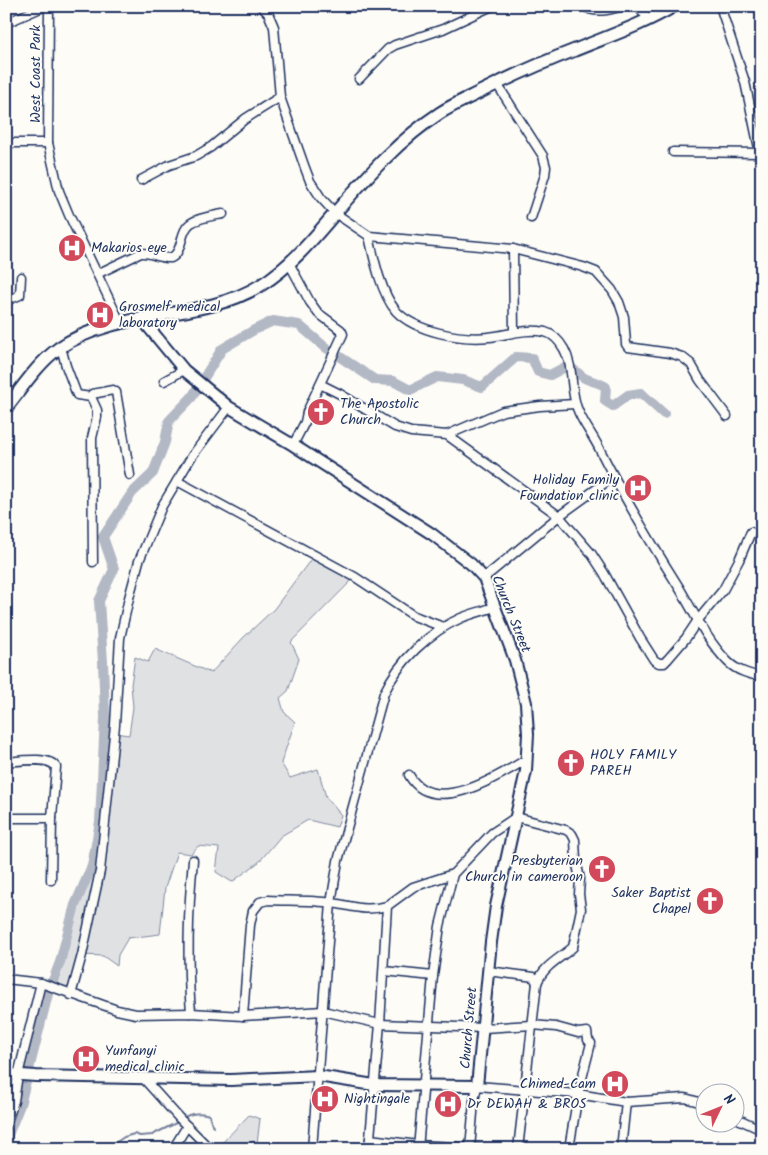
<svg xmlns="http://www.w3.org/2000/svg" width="768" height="1155" viewBox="0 0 768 1155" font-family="Kalam,sans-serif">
<rect width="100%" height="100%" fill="#fdfcf7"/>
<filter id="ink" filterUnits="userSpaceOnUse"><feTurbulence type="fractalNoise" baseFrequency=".02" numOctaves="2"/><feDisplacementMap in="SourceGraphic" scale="10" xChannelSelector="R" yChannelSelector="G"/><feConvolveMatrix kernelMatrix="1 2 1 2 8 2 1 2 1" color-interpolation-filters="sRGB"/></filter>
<g filter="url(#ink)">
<!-- green -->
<g fill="#e0e1e3" stroke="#7e88a0">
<polygon points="314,555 355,577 291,642 299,659 288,691 280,698 284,712 295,722 281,763 290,778 318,769 326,797 341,815 337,827 308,820 281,836 259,862 232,882 216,872 219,848 198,846 191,854 177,852 165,888 160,934 128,938 118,955 117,966 103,956 82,955 71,995 45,984 60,962 75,905 92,866 100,822 105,717 114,733 129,735 133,707 131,685 135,657 148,662 155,649 211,673 243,638 274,609"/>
<polygon points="249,1115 260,1119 257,1144 253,1141 246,1149 217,1149 217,1148"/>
</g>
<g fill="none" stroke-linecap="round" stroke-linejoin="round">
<!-- stream -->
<g stroke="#76819c" stroke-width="2">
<path d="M183,1118C190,1113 202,1112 209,1115L213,1127"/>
<polyline points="106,1149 124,1137 134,1134 140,1136 152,1135 180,1121"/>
<polyline points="713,1149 718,1140"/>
</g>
<!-- river -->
<path stroke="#b3b8c5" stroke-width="10" d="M6,1140L20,1105L48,994L60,962L75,905L92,866L100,822L105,717L103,662L99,601L114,569L103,537L132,493L153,473L165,442L169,421L192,397L222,349L254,330L273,321L299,325L325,347L375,380L393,381L410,390L437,377L463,380L482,387L516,357L532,358L538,372L550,375L567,366C575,369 577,373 583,377C590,382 598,381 606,387L605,401L613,406L628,395L641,393L664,414"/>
<defs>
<g id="minor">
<polyline points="261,6 268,13 274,27 280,97 305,168 310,181 321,198 335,213 369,236 513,249 583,267 596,272 612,290 619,302 624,317 626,344 628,347 670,353 682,357 691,364 700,380 727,416"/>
<path d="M583,6C595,14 610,10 623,6"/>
<polyline points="637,6 650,20"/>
<polyline points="721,6 721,9 745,82 760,153"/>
<polyline points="6,23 45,6"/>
<polyline points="359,79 388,49 395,45 443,29 492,6"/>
<polyline points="497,84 534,142 543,156 546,167 545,175 531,218"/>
<polyline points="6,143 48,143 59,191 69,215 120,322"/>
<polyline points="48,143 49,6"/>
<polyline points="673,152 762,153"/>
<polyline points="141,180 169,165 196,156 211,147 245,119 280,97"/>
<path d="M369,236C374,259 381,293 396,311C416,332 461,340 489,337C507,335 526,328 545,332C553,334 560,342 564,349C574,367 570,389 577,408C582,422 592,434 599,448C623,496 651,543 680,589C694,613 708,642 728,662C737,671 749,674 762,677"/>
<polyline points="513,249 514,332"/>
<polyline points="289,263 310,302 318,313 341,330 343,334 307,412 305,422 293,445"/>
<path d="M97,274L141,253C151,252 160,259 171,258C184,251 179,231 191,223C200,217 213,216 223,214"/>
<polyline points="6,301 20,295 21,277"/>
<polyline points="61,347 66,366 77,395 91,397"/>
<polyline points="164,381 184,370"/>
<polyline points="320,384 340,394 395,427 411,432 447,435 559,516 591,553 604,573 640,638 654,660 659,663 664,663 668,659 686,638 698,620 723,590 739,560 751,532"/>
<polyline points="447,435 503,411 540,406 575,404"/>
<polyline points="177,481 355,577 414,616 443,627"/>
<polyline points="93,562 92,438 97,417 97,410 91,397 92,394 113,390 116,392 130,475"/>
<polyline points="484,578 559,516 613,477"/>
<path d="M6,762C19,761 49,756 56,767L52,818"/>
<path d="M409,775C433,818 499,776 527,759"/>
<polyline points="6,818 52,818 51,880"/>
<polyline points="384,971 433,976"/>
<polyline points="488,971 534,977 537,983"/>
<polyline points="6,979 41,983 117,1010 136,1014 191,1013 243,1016 323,1011 380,1024 484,1028 532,1025 556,1027 578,1033 587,1032 588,1040 591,1043 578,1094 569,1149"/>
<polyline points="71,995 82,955 100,871 115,725 120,638 129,598 139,561 162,506 192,456 229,407"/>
<path d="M191,1013C187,962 188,911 193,860"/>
<path d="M243,1016L250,925L253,911L260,902L268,900C289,901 312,900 332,903C353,906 365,912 387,906"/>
<polyline points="144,1079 179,1118 210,1149"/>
<polyline points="736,1118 762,1130"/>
<polyline points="6,1125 14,1101 18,1075 41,983"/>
<polyline points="370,1139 418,1145 491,1149"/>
<polyline points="173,1149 187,1126"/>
<path d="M312,1149L331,903L338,861L384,693C399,661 429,632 461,618C471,614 483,611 494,607"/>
<path d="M369,1149L380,1024L387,906L413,887L453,874L492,833L516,817L566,830L572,834L575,840L576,860L580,879L579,894L581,909L573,947C560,959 544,965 537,983L518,1149"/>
<polyline points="418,1149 433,976 440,926 453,874"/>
<polyline points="470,1149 474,1101 477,1086 578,1094 626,1102 685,1098 706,1104"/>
<polyline points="621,1149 626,1102"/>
</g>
<polyline id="major" points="6,1074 36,1076 231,1080 318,1076 374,1085 477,1086 491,942 496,906 526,771 528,734 526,703 515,660 484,578 471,564 432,534 293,445 229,407 184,370 141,318"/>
<path id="highway" d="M6,408C22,388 38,363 59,348C120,307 200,323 261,285C290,267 314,238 336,212C367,176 400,139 440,113C451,106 464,100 476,94C508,78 541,63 575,50C609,36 642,25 674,6"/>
</defs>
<!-- minor casing -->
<use href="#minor" stroke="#1b2f5e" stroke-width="11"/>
<!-- major casing -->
<use href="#major" stroke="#1b2f5e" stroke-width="14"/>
<!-- highway casing -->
<use href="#highway" stroke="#1b2f5e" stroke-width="15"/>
<!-- minor -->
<use href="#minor" stroke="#fdfcf7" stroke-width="8"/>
<!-- major -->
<use href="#major" stroke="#fdfcf7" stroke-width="10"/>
<!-- highway -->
<use href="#highway" stroke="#fdfcf7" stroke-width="11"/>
</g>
</g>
<!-- icons -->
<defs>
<symbol id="hospital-disc" viewBox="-11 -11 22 22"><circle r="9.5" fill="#d1495b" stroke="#fdfcf7"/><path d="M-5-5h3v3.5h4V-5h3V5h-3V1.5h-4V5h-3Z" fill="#fff"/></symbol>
<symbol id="church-disc" viewBox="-11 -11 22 22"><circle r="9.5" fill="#d1495b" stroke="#fdfcf7"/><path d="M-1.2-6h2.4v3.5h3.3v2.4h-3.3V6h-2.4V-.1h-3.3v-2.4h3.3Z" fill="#fff"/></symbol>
</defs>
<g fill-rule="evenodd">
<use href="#hospital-disc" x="56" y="232" width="32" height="32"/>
<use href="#hospital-disc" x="84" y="299" width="32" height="32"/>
<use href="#church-disc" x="305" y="396" width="32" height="32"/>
<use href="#hospital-disc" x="622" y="472" width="32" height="32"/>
<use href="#church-disc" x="555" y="747" width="32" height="32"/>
<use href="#church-disc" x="586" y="853" width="32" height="32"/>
<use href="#church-disc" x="694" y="885" width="32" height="32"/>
<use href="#hospital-disc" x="70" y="1043" width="32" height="32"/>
<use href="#hospital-disc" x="599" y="1068" width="32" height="32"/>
<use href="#hospital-disc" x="309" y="1083" width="32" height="32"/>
<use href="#hospital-disc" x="432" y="1088" width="32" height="32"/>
</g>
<g text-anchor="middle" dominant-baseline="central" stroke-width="4" stroke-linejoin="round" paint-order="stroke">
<!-- street labels -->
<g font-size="14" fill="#1b2f5e" stroke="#fdfcf7">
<text transform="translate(36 74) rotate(-90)">West Coast Park</text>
<text transform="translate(511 614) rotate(68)">Church Street</text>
<text transform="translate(469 1028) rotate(-85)">Church Street</text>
</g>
<!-- poi labels -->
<g font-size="14" fill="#1b2f5e" stroke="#fdfcf7" text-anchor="start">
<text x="91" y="248">Makarios eye</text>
<text x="119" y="307">Grosmelf medical<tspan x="119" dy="16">laboratory</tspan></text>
<text x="340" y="404">The Apostolic<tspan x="340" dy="16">Church</tspan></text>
<text x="619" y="480" text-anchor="end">Holiday Family<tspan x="619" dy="16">Foundation clinic</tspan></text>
<text x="590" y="755">HOLY FAMILY<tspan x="590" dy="16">PAREH</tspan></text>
<text x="583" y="861" text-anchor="end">Presbyterian<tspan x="583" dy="16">Church in cameroon</tspan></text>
<text x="691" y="893" text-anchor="end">Saker Baptist<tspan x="691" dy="16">Chapel</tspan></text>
<text x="105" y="1051">Yunfanyi<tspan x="105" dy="16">medical clinic</tspan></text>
<text x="596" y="1084" text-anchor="end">Chimed-Cam</text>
<text x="344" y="1099">Nightingale</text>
<text x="467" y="1104">Dr DEWAH &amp; BROS</text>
</g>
</g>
<!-- margin -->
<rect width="768" height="1155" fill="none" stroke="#fdfcf7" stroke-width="25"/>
<rect x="12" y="12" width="743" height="1130" fill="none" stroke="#1b2f5e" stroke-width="2" filter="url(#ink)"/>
<!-- north arrow -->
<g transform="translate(720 1108) rotate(47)"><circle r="24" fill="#fdfcf7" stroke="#a3aaba"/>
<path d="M0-4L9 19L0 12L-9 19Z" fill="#d1495b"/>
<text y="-8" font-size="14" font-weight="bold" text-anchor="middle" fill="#1b2f5e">N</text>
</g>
</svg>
